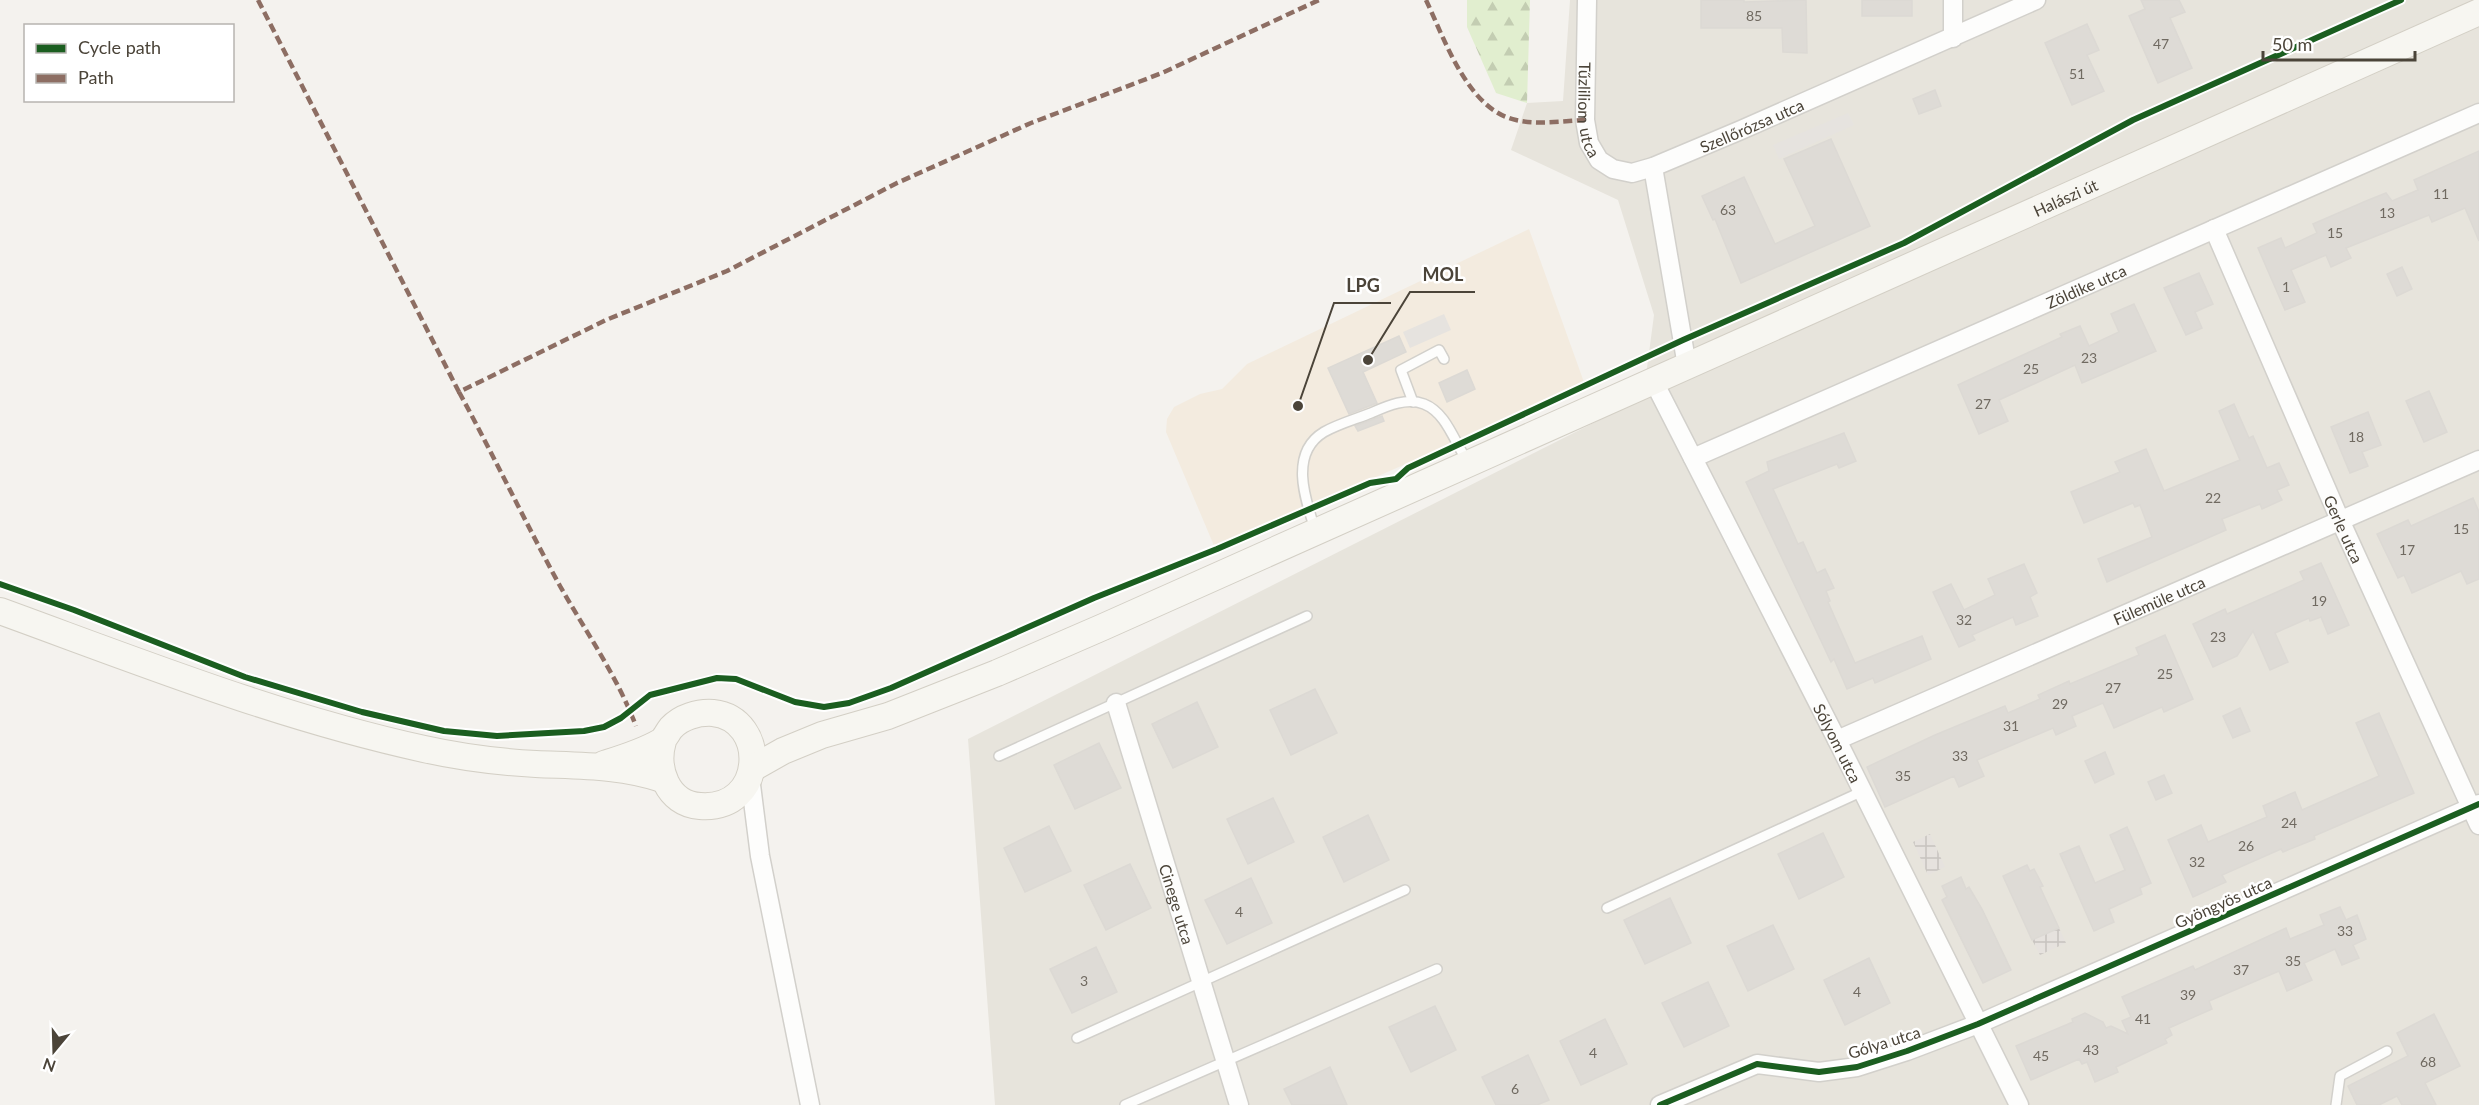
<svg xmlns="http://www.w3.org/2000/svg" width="2479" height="1105" viewBox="0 0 2479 1105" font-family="Lato,sans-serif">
<defs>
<pattern id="industrial-grid" width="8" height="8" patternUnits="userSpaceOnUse" patternTransform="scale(1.5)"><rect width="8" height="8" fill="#e6e2de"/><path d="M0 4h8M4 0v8" fill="none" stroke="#c7c3bf"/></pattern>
<pattern id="forest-firs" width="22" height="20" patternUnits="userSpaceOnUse" patternTransform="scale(1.5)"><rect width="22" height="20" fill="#e1eecf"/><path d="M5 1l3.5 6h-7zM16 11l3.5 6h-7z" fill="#c3cdb2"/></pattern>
</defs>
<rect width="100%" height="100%" fill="#f4f2ee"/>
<!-- residential -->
<polygon fill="#e7e4dc" points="1570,0 2479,0 2479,1105 995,1105 968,739 1643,398 1654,315 1618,200 1511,150 1527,103 1563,101"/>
<!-- commercial -->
<polygon fill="#f3ebdf" points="1529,229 1585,385 1215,548 1166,432 1167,419 1174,407 1200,394 1222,389 1247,364"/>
<!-- industrial -->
<g fill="url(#industrial-grid)">
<polygon points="1930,834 1945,867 1928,875 1913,842"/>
<polygon points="2059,928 2066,943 2040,955 2032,940"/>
</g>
<!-- forest -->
<polygon fill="url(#forest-firs)" points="1467,0 1530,0 1527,103 1496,93 1467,27"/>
<!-- parking -->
<g fill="#e6e3df">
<polygon points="1848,113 1854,125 1779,159 1773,145"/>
<polygon points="1444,314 1451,330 1410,348 1403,332"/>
</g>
<!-- building -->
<g fill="#dedbd6" stroke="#dcd9d4" stroke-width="1.5">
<polygon points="1701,0 1744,0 1744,2 1806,0 1807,53 1783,52 1782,28 1701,28"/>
<rect x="1862" y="0" width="50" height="16"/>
<polygon points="2141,0 2179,0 2185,12 2170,18 2192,68 2158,83 2129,16 2145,9"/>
<polygon points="2087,24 2099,50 2087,55 2104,91 2072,105 2045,43"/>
<polygon points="1935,90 1941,106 1919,114 1913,99"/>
<polygon points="1831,139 1870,226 1741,283 1715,219 1713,220 1702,196 1744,177 1775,244 1815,226 1784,159"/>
<polygon points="2479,151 2479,241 2465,208 2432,222 2429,215 2346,248 2351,258 2331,267 2326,255 2291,270 2305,302 2285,310 2258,248 2281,238 2285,248 2317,233 2313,224 2366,201 2386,193 2392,201 2418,190 2414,180"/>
<polygon points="2402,267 2412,289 2397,296 2387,274"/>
<polygon points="2199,273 2213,304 2195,312 2202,328 2186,335 2164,288"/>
<polygon points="2134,304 2156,351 2082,383 2075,365 1999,400 2008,421 1979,434 1958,385 2062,337 2060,334 2080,326 2089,346 2119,332 2111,314"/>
<polygon points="1399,336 1406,352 1363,372 1377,403 1349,414 1328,368"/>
<polygon points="1467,370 1475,389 1447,402 1439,383"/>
<polygon points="2429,391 2447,432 2424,442 2406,401"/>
<polygon points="2234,404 2249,438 2253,436 2267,468 2279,463 2289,485 2277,490 2282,500 2262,509 2260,504 2222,519 2226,530 2107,582 2098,559 2152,537 2140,505 2135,507 2133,503 2084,523 2071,492 2120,472 2115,462 2146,449 2164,491 2240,460 2219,411"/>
<polygon points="2368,412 2381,445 2362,452 2368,466 2350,473 2331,427"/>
<polygon points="1382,416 1384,421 1358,431 1355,426"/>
<polygon points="1844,433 1856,461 1839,468 1837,464 1773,489 1798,544 1803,542 1817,573 1825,569 1834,588 1826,591 1830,601 1828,602 1855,663 1922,636 1931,659 1875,683 1873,678 1847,689 1834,659 1831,662 1746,482 1769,471 1767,462"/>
<polygon points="2473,498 2479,512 2479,579 2467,584 2461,571 2412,593 2404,575 2398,578 2377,534 2408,520 2411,526"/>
<polygon points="2321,563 2349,625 2328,634 2321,617 2310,621 2309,618 2275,633 2288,662 2270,670 2253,631 2237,656 2213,667 2193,624 2225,609 2227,614 2304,580 2300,572"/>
<polygon points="2024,564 2037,593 2030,597 2038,616 2016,625 2013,617 1972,635 1975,640 1959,647 1933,592 1951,584 1964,610 1995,595 1988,579"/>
<polygon points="2165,635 2193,699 2164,712 2162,707 2114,728 2103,703 2072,716 2076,726 2056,735 2053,728 1977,760 1984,776 1959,787 1954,776 1885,807 1867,767 1935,735 2005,706 2008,713 2040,699 2038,695 2069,681 2070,684 2139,655 2136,648"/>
<polygon points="1315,689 1337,733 1291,755 1270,710"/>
<polygon points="1197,702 1218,747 1173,768 1152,724"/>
<polygon points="2240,708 2250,731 2233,738 2223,716"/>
<polygon points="2379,713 2414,793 2314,836 2315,839 2283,852 2281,849 2222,875 2226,882 2193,897 2168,840 2201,825 2208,842 2267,817 2263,806 2295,792 2302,810 2379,776 2356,723"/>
<polygon points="1099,743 1121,788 1075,809 1054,765"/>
<polygon points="2105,752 2114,774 2095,783 2085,761"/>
<polygon points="2164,775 2172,793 2156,800 2148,782"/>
<polygon points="1273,798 1294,842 1248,864 1227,819"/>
<polygon points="1368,815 1389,860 1344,882 1323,837"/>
<polygon points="1049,826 1071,871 1025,892 1004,848"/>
<polygon points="2127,827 2151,883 2140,888 2142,894 2109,909 2114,922 2094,931 2060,854 2079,846 2095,883 2125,870 2110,835"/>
<polygon points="1823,833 1844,877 1799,899 1778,854"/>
<polygon points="1130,864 1151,908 1106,930 1084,885"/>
<polygon points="2027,865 2030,871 2034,869 2043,886 2040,887 2059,928 2032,940 2003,876"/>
<polygon points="1961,877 1966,889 1969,887 1982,909 2011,970 1983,983 1942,900 1947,897 1942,886"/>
<polygon points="1251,878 1272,923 1227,944 1205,900"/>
<polygon points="1670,898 1691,943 1645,964 1624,920"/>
<polygon points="2340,907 2346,920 2357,915 2366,939 2353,945 2359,958 2342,965 2335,949 2304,963 2312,980 2287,991 2279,971 2209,1001 2212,1009 2169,1028 2172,1035 2165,1039 2167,1043 2116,1067 2118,1072 2095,1082 2087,1062 2082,1064 2079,1059 2031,1080 2016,1046 2073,1022 2072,1019 2085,1013 2103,1022 2106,1028 2111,1026 2128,1034 2122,1021 2131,1017 2122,997 2193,966 2195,970 2286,928 2290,939 2324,925 2320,915"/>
<polygon points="1773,925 1794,969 1748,991 1727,946"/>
<polygon points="1096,947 1117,992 1072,1013 1050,969"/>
<polygon points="1869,958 1890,1003 1845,1025 1824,980"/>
<polygon points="1708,982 1729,1026 1684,1047 1662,1003"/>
<polygon points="1435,1006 1456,1050 1411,1072 1389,1027"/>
<polygon points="2434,1014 2460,1066 2425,1083 2436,1105 2402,1105 2397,1096 2379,1105 2357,1105 2348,1086 2408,1056 2397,1033"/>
<polygon points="1605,1019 1627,1064 1581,1085 1560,1041"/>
<polygon points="1528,1055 1549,1100 1537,1105 1496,1105 1482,1077"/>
<polygon points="1330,1067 1347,1105 1292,1105 1284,1089"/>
</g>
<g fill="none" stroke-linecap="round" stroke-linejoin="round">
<defs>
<g id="service">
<polyline points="1413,402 1401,370 1439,350 1444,359"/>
<path d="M1315,529C1305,499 1289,453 1324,432C1338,424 1356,419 1371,413C1387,406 1407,397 1424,404C1447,413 1455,444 1468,462"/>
<polyline points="999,756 1307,616"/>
<polyline points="1607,908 1863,791"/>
<polyline points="1077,1038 1405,890"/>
<polyline points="1125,1105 1437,969"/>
<polyline points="2336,1105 2340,1076 2387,1051"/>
</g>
<g id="minor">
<path id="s1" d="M1587,0L1585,120L1589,143L1599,160L1613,169L1632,173L1653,167L1741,130L2036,0"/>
<polyline points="1953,38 1953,0"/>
<polyline points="1653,167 1687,366"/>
<path id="s2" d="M2214,229L2340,520L2479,825"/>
<path id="s3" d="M1654,382L1837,740L2019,1105"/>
<path id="s4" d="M1693,458L2479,113"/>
<path id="s5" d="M1116,703L1239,1105"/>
<path id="s6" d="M1837,740L2479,460"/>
<polyline points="750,777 760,856 810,1105"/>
<polyline points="1660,1105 1757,1064 1819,1072 1857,1067 1907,1051 1978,1024 2479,804"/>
</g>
<g id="secondary">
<path d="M0,611C140,662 278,717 424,749C460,757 499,762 536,764C579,766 621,765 662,779"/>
<path d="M604,764C623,758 643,752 660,742C665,739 667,733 671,728C681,717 698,712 713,713C769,719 766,811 700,806C667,804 655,768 663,741"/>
<path id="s7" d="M753,768L783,751L822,735L888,716L997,673L1103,627L2479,12"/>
</g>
</defs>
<!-- service casing -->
<use href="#service" stroke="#d2d0cb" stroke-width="12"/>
<!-- minor casing -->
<use href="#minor" stroke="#d2d0cb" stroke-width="21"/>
<!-- secondary casing -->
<use href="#secondary" stroke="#d3cfc5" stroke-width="28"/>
<!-- service -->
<use href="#service" stroke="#fdfdfc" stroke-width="9"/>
<!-- minor -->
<use href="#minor" stroke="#fdfdfc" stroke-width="18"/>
<!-- secondary -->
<use href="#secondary" stroke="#f7f6f1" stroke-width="26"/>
<!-- quiet -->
<g stroke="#8d6e63" stroke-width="4.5" stroke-dasharray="9 4.5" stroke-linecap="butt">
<polyline points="258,0 459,392 606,320 727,271 897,183 1031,123 1162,73 1319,0"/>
<path d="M1426,0C1445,40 1468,110 1516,120C1538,125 1563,121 1585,120"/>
<path d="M459,392C494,456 525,522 560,586C586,632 617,676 636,726"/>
</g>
<defs>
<g id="cycleway">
<polyline points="0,584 74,610 245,677 362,712 444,731 497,736 584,731 604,727 621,718 650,695 717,678 736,679 795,702 824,707 849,703 891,688 1094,598 1217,549 1370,483 1396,479 1408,468 1683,340 1904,243 2133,120 2401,0"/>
<polyline points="1660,1105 1757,1064 1819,1072 1857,1067 1907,1051 1978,1024 2479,804"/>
</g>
</defs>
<!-- cycleway casing -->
<use href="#cycleway" stroke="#fff" stroke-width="10"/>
<!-- cycleway -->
<use href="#cycleway" stroke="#1b5e20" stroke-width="6"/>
</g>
<g text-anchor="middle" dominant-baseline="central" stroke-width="5" stroke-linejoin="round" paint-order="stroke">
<!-- number labels -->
<g font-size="14" fill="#706a61">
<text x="1754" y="15">85</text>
<text x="2161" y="43">47</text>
<text x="2077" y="73">51</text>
<text x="2441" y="193">11</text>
<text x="1728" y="209">63</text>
<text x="2387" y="212">13</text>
<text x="2335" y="232">15</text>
<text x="2286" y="286">1</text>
<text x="2089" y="357">23</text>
<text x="2031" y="368">25</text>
<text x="1983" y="403">27</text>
<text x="2356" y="436">18</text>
<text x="2213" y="497">22</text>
<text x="2461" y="528">15</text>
<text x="2407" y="549">17</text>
<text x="2319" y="600">19</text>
<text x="1964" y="619">32</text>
<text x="2218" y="636">23</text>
<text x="2165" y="673">25</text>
<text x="2113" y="687">27</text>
<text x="2060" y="703">29</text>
<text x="2011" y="725">31</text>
<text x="1960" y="755">33</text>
<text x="1903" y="775">35</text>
<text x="2289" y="822">24</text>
<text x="2246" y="845">26</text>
<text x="2197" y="861">32</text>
<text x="1239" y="911">4</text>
<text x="2345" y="930">33</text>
<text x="2293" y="960">35</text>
<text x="2241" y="969">37</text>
<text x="1084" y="980">3</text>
<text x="1857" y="991">4</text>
<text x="2188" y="994">39</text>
<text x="2143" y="1018">41</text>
<text x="2091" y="1049">43</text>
<text x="1593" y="1052">4</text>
<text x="2041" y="1055">45</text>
<text x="2428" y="1061">68</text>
<text x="1515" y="1088">6</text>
</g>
<!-- street labels -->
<g font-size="16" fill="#4b4439" stroke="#fff">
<text stroke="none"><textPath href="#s1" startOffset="110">Tűzliliom utca</textPath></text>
<text stroke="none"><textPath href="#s1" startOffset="328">Szellőrózsa utca</textPath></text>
<text stroke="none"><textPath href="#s7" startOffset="1432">Halászi út</textPath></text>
<text stroke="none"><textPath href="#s4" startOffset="429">Zöldike utca</textPath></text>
<text stroke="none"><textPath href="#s2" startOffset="327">Gerle utca</textPath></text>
<text stroke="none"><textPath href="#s6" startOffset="351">Fülemüle utca</textPath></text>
<text stroke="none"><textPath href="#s3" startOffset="405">Sólyom utca</textPath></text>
<text transform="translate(2223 902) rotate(-24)">Gyöngyös utca</text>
<text stroke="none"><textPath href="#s5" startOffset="210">Cinege utca</textPath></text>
<text transform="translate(1884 1042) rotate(-17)">Gólya utca</text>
</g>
</g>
<!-- callouts -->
<path fill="none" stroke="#4b4439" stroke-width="2" d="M1368 360L1410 292H1475M1298 406L1334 303H1391"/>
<g fill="#4b4439" stroke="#fff" stroke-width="2">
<circle cx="1368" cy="360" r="6"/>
<circle cx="1298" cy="406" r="6"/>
</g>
<g font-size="18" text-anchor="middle" font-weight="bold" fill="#4b4439" stroke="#fff" stroke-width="5" stroke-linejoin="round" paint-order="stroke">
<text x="1443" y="281">MOL</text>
<text x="1363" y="292">LPG</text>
</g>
<!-- legend -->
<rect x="24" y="24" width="210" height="78" fill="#ffffff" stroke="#b7b4b0" stroke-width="1.5"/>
<rect x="36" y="44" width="30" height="9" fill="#1b5e20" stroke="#b7b4b0" stroke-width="1.5"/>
<text x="78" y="54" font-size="18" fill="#4b4439">Cycle path</text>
<rect x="36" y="74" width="30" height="9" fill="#8d6e63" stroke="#b7b4b0" stroke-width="1.5"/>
<text x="78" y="84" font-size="18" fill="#4b4439">Path</text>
<!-- north arrow -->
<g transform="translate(54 1051) rotate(199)" stroke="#ffffff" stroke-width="4.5" paint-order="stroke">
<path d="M0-4.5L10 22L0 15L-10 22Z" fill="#4b4439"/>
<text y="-9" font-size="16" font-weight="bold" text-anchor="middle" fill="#4b4439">N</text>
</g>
<!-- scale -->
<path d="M2263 51v9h152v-9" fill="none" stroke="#4b4439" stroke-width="3"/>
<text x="2272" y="51" font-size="18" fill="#4b4439" stroke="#ffffff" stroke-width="4.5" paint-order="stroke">50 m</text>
</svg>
